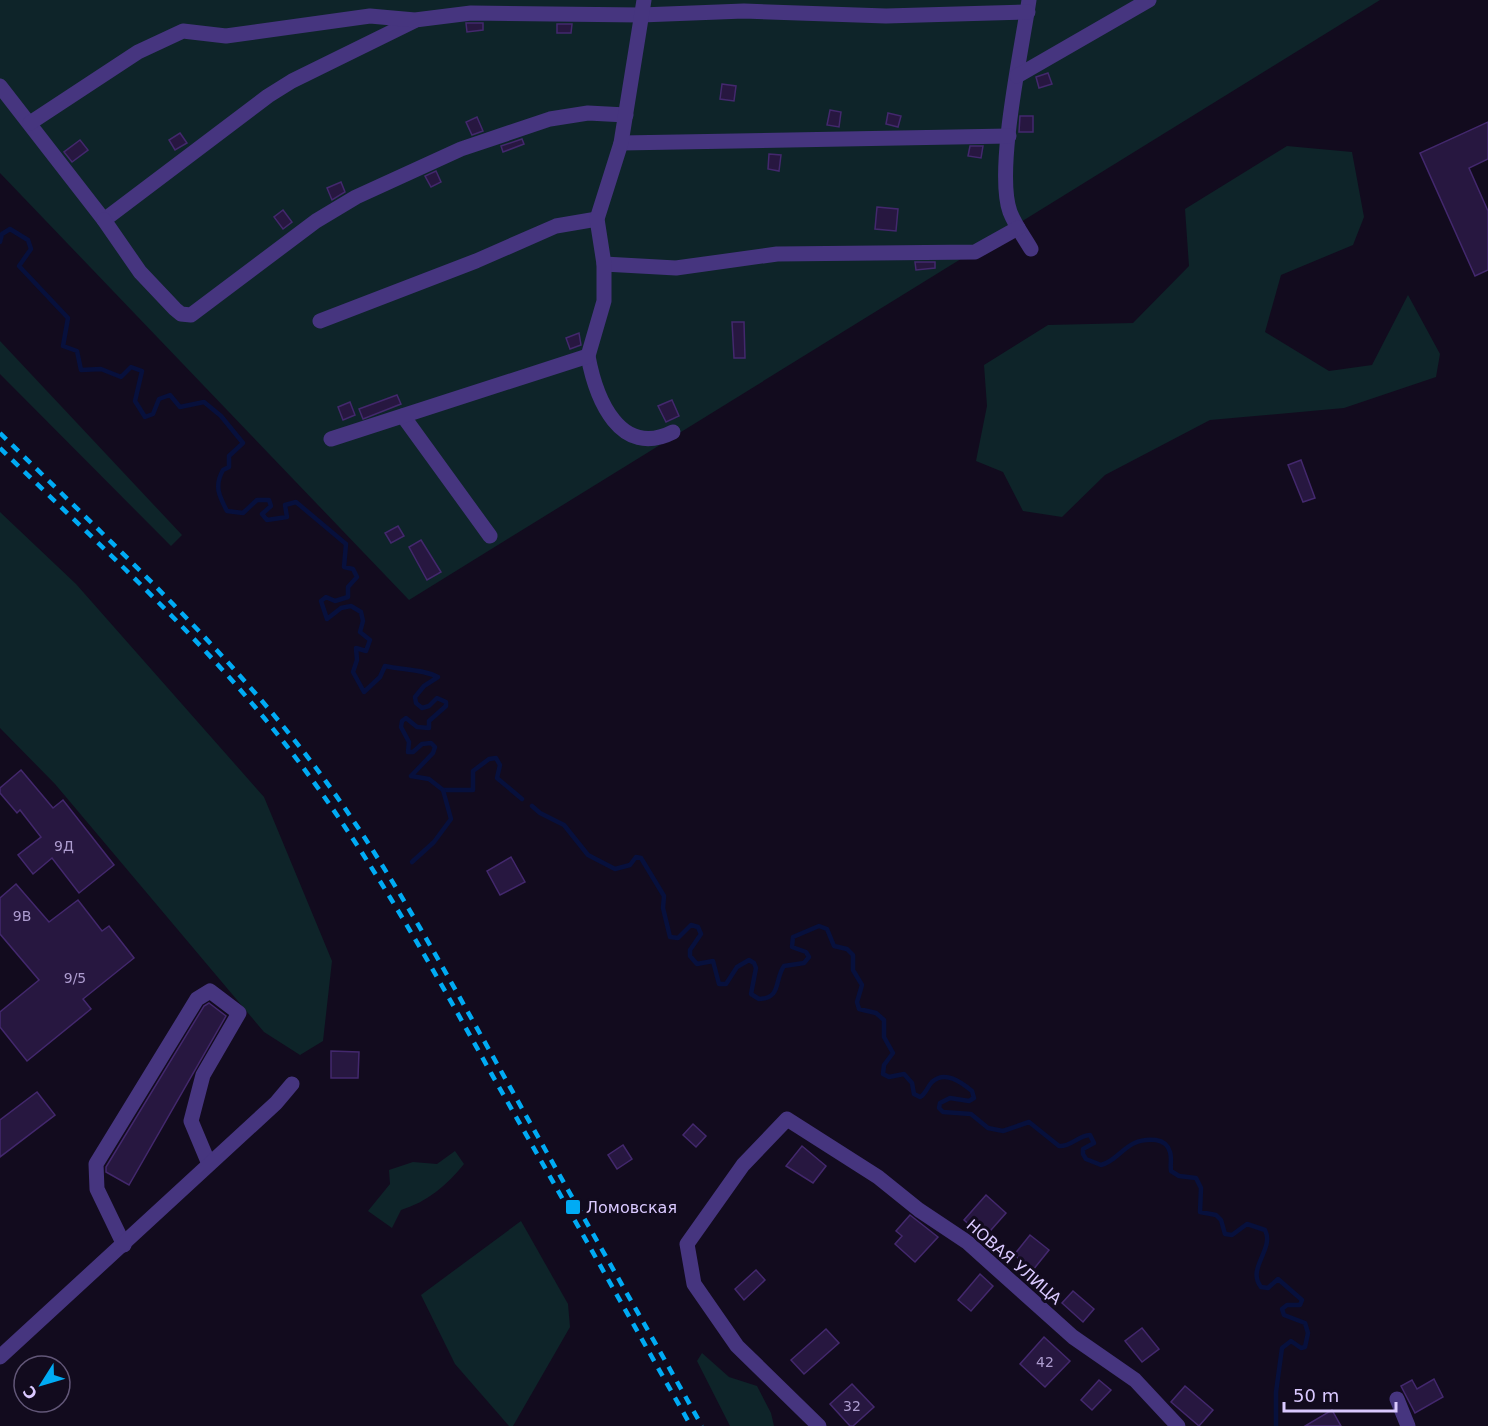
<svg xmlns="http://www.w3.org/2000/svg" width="1488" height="1426" viewBox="0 0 1488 1426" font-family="'DejaVu Sans',sans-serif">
<rect width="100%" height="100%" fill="#120b1e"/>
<!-- green -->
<g fill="#0e2429">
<polygon points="0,0 1380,0 409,600 0,173"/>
<polygon points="1287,146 1352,152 1364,217 1353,245 1281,275 1265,332 1329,371 1372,365 1408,295 1440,354 1436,377 1344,408 1210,420 1105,475 1062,517 1023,511 1003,472 976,461 987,406 984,365 1048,325 1133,323 1189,266 1185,209"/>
<polygon points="0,341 182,535 171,546 0,374"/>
<polygon points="0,512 76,584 264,797 332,961 323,1041 300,1055 264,1032 55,784 0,728"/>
<path d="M455,1151L464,1164C447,1185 427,1202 401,1210L392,1228L368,1211L390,1184L389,1170L413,1162L437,1164Z"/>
<polygon points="521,1221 568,1304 570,1327 513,1426 509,1426 455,1364 421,1295"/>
<polygon points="702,1353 729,1377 757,1386 771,1413 774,1426 730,1426 697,1361"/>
</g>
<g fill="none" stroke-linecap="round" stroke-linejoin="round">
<!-- stream -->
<g stroke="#07103c" stroke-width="4.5">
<path d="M0,242L2,234L10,229L28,240L31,249L19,266L68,318L63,346L77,351L81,370L101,369L121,377L131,367L142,371L135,401L145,417L153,414L159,399L170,395L180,407L204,402L221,416L243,443L229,456V467L223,470C214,486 219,496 227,511L243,513L257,500H269L271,506L262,514L267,520L287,517L285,505L296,502L346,544L344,567L353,569L357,577L348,587V597L335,601L326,597L321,601L327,619L341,608L351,606L361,612L363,621L360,632L370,640L366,651L356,648L357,660L353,672L364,692L380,677L385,666C404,670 422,669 438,677L424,686L415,697L416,703L422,708L429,706L437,698L446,702V706L429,721V728L417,727L406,718L402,721L401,727L409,742L408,752H413L422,744L431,743L435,747L433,753L411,776L429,779L443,790H473V771L489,759L496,758L500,765L497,778L522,799"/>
<path d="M532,806L540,813L564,825L588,855L615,869L630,865L636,857L641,858L664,896L663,908L670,937L678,938L691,925L698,927L701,934L690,950V956L697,964L713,961L719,984H726L737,967L749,960L754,963L756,968L751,994L759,999C782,998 774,980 784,966L804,963L809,957L806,952L792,947L793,937L819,926L827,929L834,946L847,949L853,955V970L862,985L857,1002L859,1009L876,1013L884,1020V1037L893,1053L884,1065L883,1074L889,1077L904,1074L912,1083L914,1094L920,1097C926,1094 927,1087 932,1082C945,1070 961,1082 972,1091L974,1098L969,1101L950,1098L940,1103L939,1108L943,1112L971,1114L988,1128L1003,1131L1029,1122L1059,1146C1071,1147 1077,1136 1090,1135L1094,1143L1083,1149V1154L1086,1159L1101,1165C1121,1160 1125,1137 1156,1140C1163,1141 1168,1145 1170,1152C1172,1158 1170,1165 1171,1171L1179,1176L1196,1178L1201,1188L1200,1212L1216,1215L1221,1220L1225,1234L1232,1235L1247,1224L1265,1230C1275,1249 1246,1268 1261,1287L1268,1288L1278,1279L1302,1300L1300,1305H1287L1282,1309L1284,1315L1305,1323L1308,1333L1305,1347L1301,1348L1291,1341L1282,1348L1276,1392V1426"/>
<polyline points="412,862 434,842 451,819 443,790"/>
</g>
</g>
<!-- building -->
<g fill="#271740" stroke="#43286d" stroke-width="1.5">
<polygon points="466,23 483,23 483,30 467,32"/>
<polygon points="557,24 572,24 571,33 557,33"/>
<polygon points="1048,73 1052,84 1039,88 1036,77"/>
<polygon points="722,84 736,86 734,101 720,99"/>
<polygon points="830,110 841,112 839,127 827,125"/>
<polygon points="888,113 901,116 898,127 886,124"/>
<polygon points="1020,116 1033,116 1033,132 1019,132"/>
<polygon points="477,117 483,131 472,135 466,122"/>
<polygon points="1488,122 1488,159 1469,168 1488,211 1488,270 1475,276 1420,153"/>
<polygon points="180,133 187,143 175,150 169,140"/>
<polygon points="522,139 524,144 503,152 501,146"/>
<polygon points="80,140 88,150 72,162 64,152"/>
<polygon points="970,146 983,146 981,158 968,156"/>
<polygon points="769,154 781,155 779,171 768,169"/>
<polygon points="436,171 441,182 431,187 425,176"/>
<polygon points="341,182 345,192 332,200 327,188"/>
<polygon points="877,207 898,209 896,231 875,229"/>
<polygon points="283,210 292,222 283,229 274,217"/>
<polygon points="915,262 935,262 935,268 916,270"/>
<polygon points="732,322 744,322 745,358 734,358"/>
<polygon points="579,333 581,345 570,349 566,338"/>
<polygon points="397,395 401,404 363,419 359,409"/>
<polygon points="672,400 679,416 666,422 658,406"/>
<polygon points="350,402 355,415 343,420 338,407"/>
<polygon points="1301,460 1315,498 1303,502 1288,465"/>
<polygon points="398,526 404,536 391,543 385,533"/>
<polygon points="421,540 441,572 427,580 409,547"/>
<polygon points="21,770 53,808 63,800 114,865 79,893 52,858 33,874 18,855 41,837 20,810 17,813 0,793 0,788"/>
<polygon points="511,857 525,882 500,895 487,871"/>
<polygon points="16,884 49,922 78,900 102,931 109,926 134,958 83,999 91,1009 27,1061 0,1027 0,1012 39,980 0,934 0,898"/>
<polygon points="209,1003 226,1016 129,1185 106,1172 106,1167 204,1006"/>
<polygon points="331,1051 359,1052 358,1078 331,1078"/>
<polygon points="37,1092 55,1115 0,1157 0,1120"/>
<polygon points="693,1124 706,1136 696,1147 683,1135"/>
<polygon points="623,1145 632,1159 617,1169 608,1155"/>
<polygon points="802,1146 826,1166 813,1183 786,1166"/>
<polygon points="986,1195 1006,1213 984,1238 964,1220"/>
<polygon points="910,1215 938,1237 915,1262 895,1244 902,1236 896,1231"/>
<polygon points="1030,1235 1049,1250 1033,1270 1014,1255"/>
<polygon points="756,1270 765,1280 744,1300 735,1289"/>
<polygon points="980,1274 993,1286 971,1311 958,1300"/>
<polygon points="1073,1291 1094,1309 1083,1322 1062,1303"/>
<polygon points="1142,1328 1159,1349 1142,1362 1125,1341"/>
<polygon points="826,1329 839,1343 804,1374 791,1360"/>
<polygon points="1044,1337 1070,1361 1045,1387 1020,1364"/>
<polygon points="1434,1379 1443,1397 1415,1413 1401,1386 1412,1380 1417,1389"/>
<polygon points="1099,1380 1111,1390 1092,1410 1081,1400"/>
<polygon points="852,1384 874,1407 853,1426 850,1426 830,1404"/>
<polygon points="1185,1386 1213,1410 1199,1426 1171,1402"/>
<polygon points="1332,1410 1341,1426 1305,1426"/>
</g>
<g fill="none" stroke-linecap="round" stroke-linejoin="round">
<!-- minor -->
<g stroke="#46357f" stroke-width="15">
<path d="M1029,0C1022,48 995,171 1010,212C1015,225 1024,237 1031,249"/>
<polyline points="1017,76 1149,0"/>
<polyline points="0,86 104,220 268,96 292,81 414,21"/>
<polyline points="30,123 138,52 183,31 226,36 370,16 415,20 471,13 641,15 744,11 886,16 1028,12"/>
<polyline points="621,143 1009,136"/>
<polyline points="104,220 140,272 175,309 181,314 191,315 316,221 356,197 461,149 550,119 588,113 626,115"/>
<polyline points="604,264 676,268 777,254 975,252 1018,228"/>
<polyline points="320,321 476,261 556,226 597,219"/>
<path d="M588,356C596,399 620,459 673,432"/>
<polyline points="403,416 490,536"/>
<polyline points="331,439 588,356 604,301 604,264 597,219 621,143 644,0"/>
<polyline points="124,1245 97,1189 96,1164 197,999 210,991 239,1013 203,1075 191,1121 209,1164"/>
<polyline points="0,1357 276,1103 292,1084"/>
<polyline points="1397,1399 1408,1426"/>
<polyline points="819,1426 737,1346 694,1284 687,1244 743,1165 787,1119 878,1177 919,1210 967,1242 1073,1337 1135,1380 1178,1426"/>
</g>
<!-- rail -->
<g stroke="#00abf4" stroke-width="4.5" stroke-dasharray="9 8" stroke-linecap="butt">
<path d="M0,433C109,541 224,646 316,768C385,860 440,963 496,1062C564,1184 634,1305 702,1426"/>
<path d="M0,448C99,545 204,639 289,749C367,850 429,962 491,1073C558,1190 624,1308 691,1426"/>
</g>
</g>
<!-- markers -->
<rect fill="#00abf4" stroke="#120b1e" stroke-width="2" x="565" y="1199" width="16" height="16" rx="3"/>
<g text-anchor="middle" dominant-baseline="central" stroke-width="6" stroke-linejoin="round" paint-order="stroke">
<!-- number labels -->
<g font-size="14" fill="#ad9ccf">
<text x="64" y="846">9Д</text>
<text x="22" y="916">9В</text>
<text x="75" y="978">9/5</text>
<text x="1045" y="1362">42</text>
<text x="852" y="1406">32</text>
</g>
<!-- poi labels -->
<g font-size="16" fill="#dac9ff" stroke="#120b1e" text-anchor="start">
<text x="586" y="1207">Ломовская</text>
</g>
<!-- street labels -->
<g font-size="16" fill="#dac9ff" stroke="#120b1e">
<text transform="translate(1014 1262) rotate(41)">НОВАЯ УЛИЦА</text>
</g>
</g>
<!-- north arrow -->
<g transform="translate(42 1384) rotate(233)"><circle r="28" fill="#120b1e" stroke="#625778" stroke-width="1.5"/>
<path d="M0-4.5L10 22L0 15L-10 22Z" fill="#00abf4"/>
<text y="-9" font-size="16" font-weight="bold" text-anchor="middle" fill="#dac9ff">С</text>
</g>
<!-- scale -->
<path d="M1284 1402v9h112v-9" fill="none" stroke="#dac9ff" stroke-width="3"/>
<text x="1293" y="1402" font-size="18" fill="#dac9ff" stroke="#120b1e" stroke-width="4.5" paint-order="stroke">50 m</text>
</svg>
